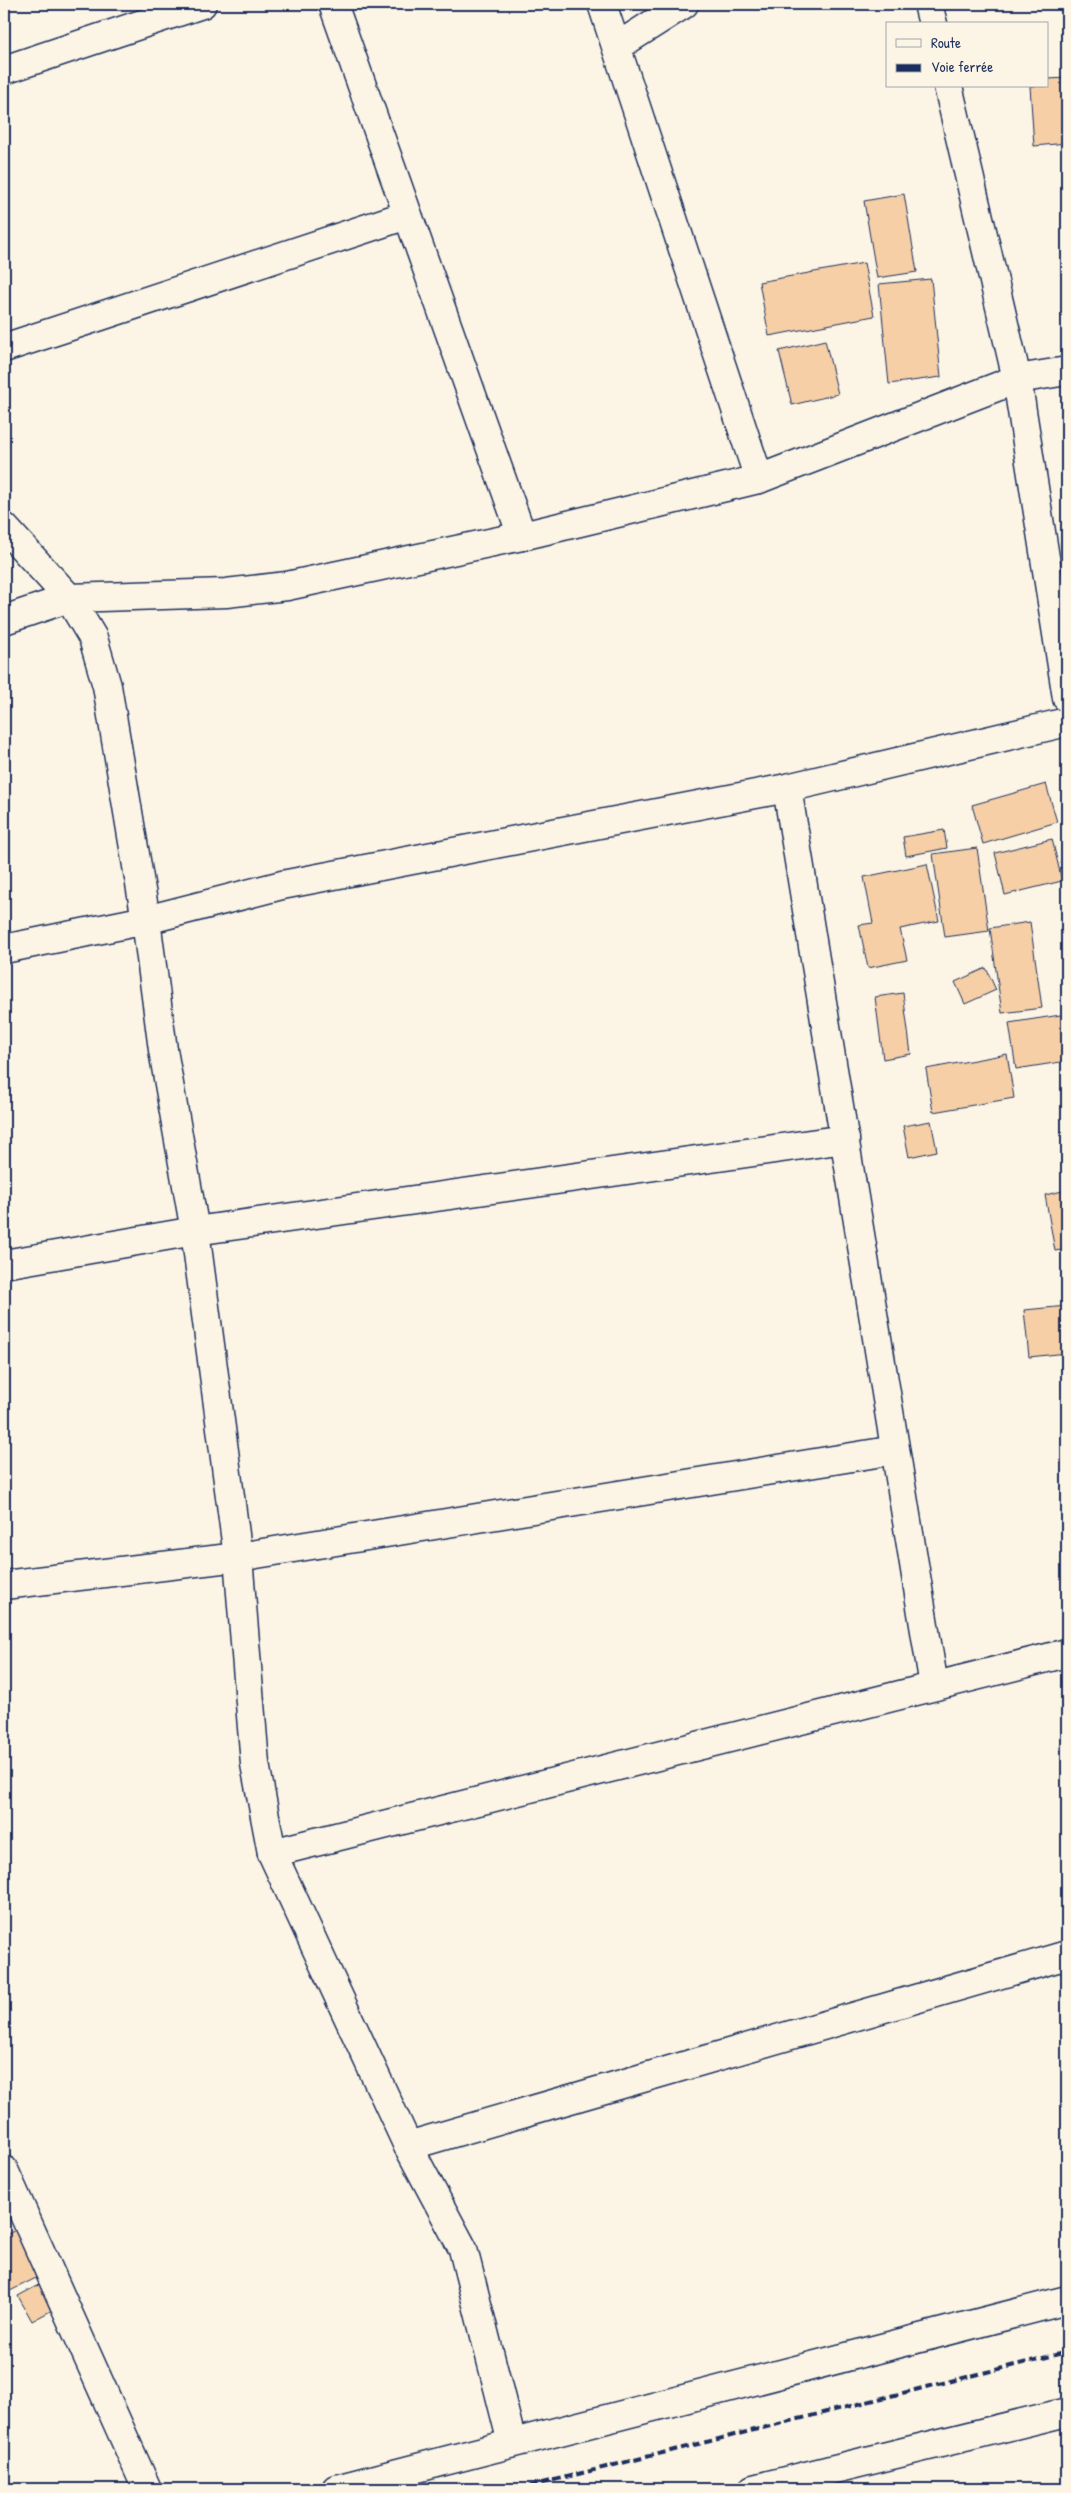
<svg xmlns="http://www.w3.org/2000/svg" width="1071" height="2493" viewBox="0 0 1071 2493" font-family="'Patrick Hand',sans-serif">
<rect width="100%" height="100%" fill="#fcf5e5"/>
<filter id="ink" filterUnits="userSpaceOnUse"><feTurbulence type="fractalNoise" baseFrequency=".02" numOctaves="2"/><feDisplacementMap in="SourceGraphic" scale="10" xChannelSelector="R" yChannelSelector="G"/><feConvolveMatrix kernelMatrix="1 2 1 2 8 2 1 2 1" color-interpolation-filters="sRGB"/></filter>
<g filter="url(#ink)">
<!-- building -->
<g fill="#f6cfa6" stroke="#1b2f5e">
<polygon points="1067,78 1067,143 1034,146 1030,86 1047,86 1047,79"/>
<polygon points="904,194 917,272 877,278 864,201"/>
<polygon points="864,263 874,316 769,336 759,282"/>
<polygon points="931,279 941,377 889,384 879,284"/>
<polygon points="825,340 838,394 792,405 779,351"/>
<polygon points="1046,784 1057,822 983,844 972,805"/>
<polygon points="944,830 947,848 906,856 903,837"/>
<polygon points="1052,839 1062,881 1005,895 995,853"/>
<polygon points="977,848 989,931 945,937 933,854"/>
<polygon points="927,864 939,921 900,929 907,960 868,968 859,925 873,923 864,877"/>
<polygon points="1030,922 1042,1008 1002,1013 990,928"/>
<polygon points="986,968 996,990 965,1004 955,982"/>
<polygon points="903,993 911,1054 883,1059 875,997"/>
<polygon points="1067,1014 1067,1061 1016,1069 1009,1023"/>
<polygon points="1007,1054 1014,1098 933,1112 926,1069"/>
<polygon points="931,1121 937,1151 909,1157 903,1126"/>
<polygon points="1067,1190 1067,1249 1055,1251 1045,1195"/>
<polygon points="1067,1306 1067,1353 1029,1357 1024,1310"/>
<polygon points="27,2224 50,2271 4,2294 4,2236"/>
<polygon points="57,2275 71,2300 32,2321 18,2296"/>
</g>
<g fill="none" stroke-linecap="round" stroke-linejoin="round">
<defs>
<g id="street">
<polyline points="333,4 522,536"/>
<polyline points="602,4 759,479"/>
<polyline points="928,4 933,24"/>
<polyline points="618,46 684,4"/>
<polyline points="4,70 202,4"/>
<polyline points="948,86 1017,379 1067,698"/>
<polyline points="4,348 407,215"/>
<polyline points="4,527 69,598 93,638 107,686 146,920 163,1050 195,1231 238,1557 255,1764 272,1853 408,2146 463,2249 512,2443"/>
<polyline points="4,620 69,598 226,593 287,586 522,536 759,479 1017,379 1067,371"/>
<polyline points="787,788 934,1686"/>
<polyline points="4,949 146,920 282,885 787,788 1067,722"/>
<polyline points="4,1264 195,1231 845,1139"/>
<polyline points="4,1585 238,1557 895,1450"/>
<polyline points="272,1853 1067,1653"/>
<polyline points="408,2146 1067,1955"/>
<polyline points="4,2170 147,2489"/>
</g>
<g id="secondary">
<polyline points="336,2489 1067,2300"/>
<polyline points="753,2489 1067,2412"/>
</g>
</defs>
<!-- street casing -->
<use href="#street" stroke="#1b2f5e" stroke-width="31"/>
<!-- secondary casing -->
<use href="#secondary" stroke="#1b2f5e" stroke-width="31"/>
<!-- street -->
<use href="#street" stroke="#fcf5e5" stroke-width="28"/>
<!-- secondary -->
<use href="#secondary" stroke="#fcf5e5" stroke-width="28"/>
<!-- rail -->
<polyline stroke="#1b2f5e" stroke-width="4" stroke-dasharray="8 4" stroke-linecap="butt" points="518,2489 1067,2352"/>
</g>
</g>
<!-- margin -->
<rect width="1071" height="2493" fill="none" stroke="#fcf5e5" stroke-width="20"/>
<rect x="10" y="10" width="1051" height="2473" fill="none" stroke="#1b2f5e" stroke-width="2" filter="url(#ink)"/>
<!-- legend -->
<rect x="886" y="22" width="162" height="65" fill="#fcf5e5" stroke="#a2a6af"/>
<rect x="896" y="39" width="25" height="8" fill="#fcf5e5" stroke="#a2a6af"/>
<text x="931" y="48" font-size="15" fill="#1b2f5e">Route</text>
<rect x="896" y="64" width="25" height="8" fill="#1b2f5e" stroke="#a2a6af"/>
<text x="931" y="72" font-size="15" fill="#1b2f5e">Voie ferrée</text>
</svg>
